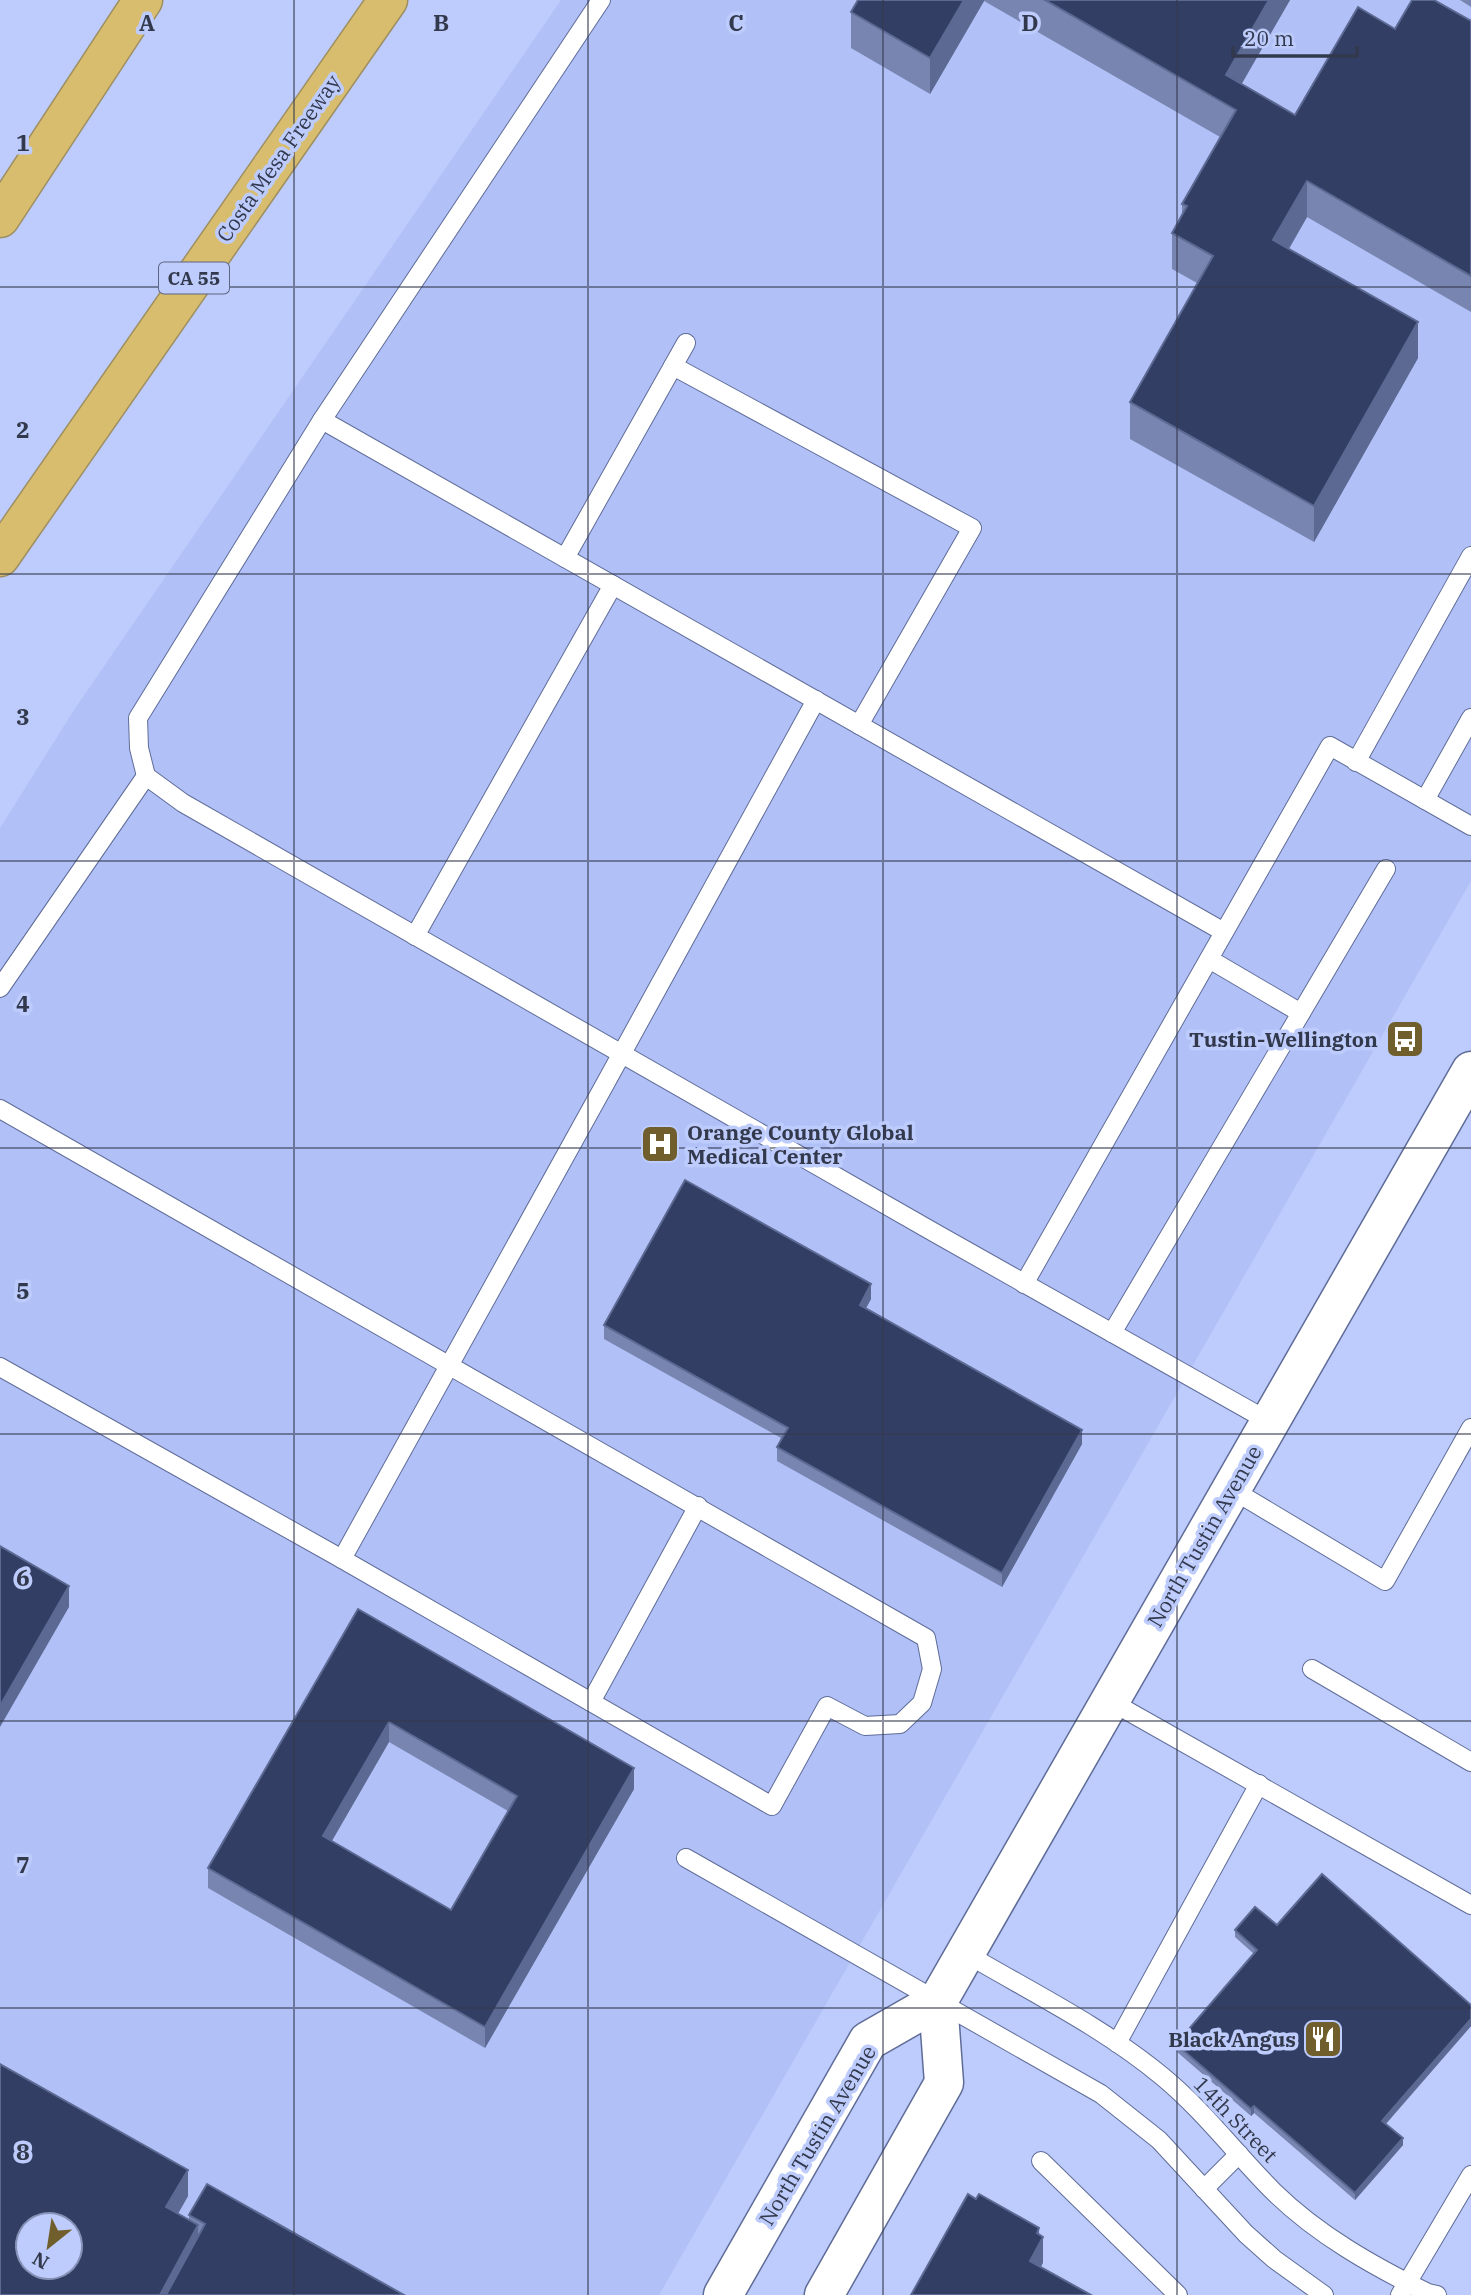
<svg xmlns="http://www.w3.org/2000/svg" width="1471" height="2295" viewBox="0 0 1471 2295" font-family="'IBM Plex Serif',serif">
<rect width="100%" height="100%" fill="#bdccfc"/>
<!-- built -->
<path fill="#b1c1f8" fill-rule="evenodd" d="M561,0H1471V881L659,2295H0V828L74,710ZM28,2225H70V2267H28Z"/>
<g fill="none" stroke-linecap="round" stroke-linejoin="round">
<defs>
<g id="lane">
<polyline points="601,0 322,420 138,718 139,748 146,776 183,803 935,1233 1270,1422"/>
<polyline points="673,366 972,528 859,725"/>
<polyline points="322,420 1224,932"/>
<polyline points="565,558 686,343"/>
<polyline points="1356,762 1471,556"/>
<polyline points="1425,800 1471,718"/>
<polyline points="415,936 613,585"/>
<polyline points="1209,959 1301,1013"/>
<polyline points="0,988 146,776"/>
<path d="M0,1109L926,1638L932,1669L922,1703L900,1724L865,1726L827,1706L772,1806L342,1559C501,1273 659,987 816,700"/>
<polyline points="1024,1284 1330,746 1471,826"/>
<polyline points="1112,1333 1386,869"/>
<polyline points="0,1367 342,1559"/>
<polyline points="1231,1489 1385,1581 1471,1428"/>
<polyline points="1312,1669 1471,1762"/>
<polyline points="1110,1701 1471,1905"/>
<polyline points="591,1702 698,1506"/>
<polyline points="686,1858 1101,2094 1159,2140 1246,2234 1274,2259 1324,2295"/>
<path d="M965,1953C1031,1992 1103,2027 1163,2077C1204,2111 1236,2154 1274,2192C1318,2235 1373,2266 1428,2293L1437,2295"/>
<polyline points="1117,2043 1259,1784"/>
<polyline points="1041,2161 1178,2295"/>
<polyline points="1204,2189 1239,2154"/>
<polyline points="1400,2295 1471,2175"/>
</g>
<g id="secondary">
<polyline points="723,2295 868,2041 938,2001 1471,1071"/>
<polyline points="824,2295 944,2083 938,2001"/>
</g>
<g id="highway">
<polyline points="0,218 143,0"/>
<polyline points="0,557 388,0"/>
</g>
</defs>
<!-- lane casing -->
<use href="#lane" stroke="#5f6c97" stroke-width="20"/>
<!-- secondary casing -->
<use href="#secondary" stroke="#5f6c97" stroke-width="41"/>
<!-- highway casing -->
<use href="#highway" stroke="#9e8f62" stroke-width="41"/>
<!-- lane -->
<use href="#lane" stroke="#fff" stroke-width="18"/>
<!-- secondary -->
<use href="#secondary" stroke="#fff" stroke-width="38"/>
<!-- highway -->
<use href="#highway" stroke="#d8bd6e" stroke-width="38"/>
</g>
<!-- wall -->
<g fill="#7885b0" fill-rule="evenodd">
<polygon points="858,0 1290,0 1241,84 1295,115 1395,29 1471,21 1471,312 1307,217 1289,249 1418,358 1314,542 1130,439 1130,402 1197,283 1172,269 1172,233 1182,215 1182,204 1220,137 984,1 930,94 851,48 851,12"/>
<polygon points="1460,0 1471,0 1471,7"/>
<polygon points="871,1299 866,1308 1082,1444 1002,1587 777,1461 777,1447 781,1438 604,1339 604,1325"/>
<path d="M358,1609L634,1789L485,2048L208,1888V1868ZM389,1742L508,1811L451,1910L332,1841Z"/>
<polygon points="1277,1925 1471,2005 1471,2026 1386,2124 1403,2145 1355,2200 1254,2113 1251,2116 1176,2051 1176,2044 1254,1954 1235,1937 1235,1930"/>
<polygon points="188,2196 178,2214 189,2220 189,2215 404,2295 0,2295"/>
</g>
<!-- shaded-wall -->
<g fill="#5c6992">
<polygon points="964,0 984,0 984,1 930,94 930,58"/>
<polygon points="1269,0 1290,0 1229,106 1226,75"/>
<polygon points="1307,181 1307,217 1273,276 1273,240"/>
<polygon points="1418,322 1418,358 1314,542 1314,506"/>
<polygon points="871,1284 871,1299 860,1319 860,1305"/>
<polygon points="1082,1430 1082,1444 1002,1587 1002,1573"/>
<polygon points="69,1586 69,1607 0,1727 0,1706"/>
<polygon points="389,1722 389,1742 323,1856 323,1836"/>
<polygon points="634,1768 634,1789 485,2048 485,2027"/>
<polygon points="1471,2019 1471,2026 1382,2128 1382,2121"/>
<polygon points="1254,2106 1254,2113 1251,2116 1251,2109"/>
<polygon points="1403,2138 1403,2145 1355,2200 1355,2193"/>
<polygon points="188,2170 188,2196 166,2234 166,2207"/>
<polygon points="198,2225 198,2251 174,2295 160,2295"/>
<polygon points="1039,2228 1039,2243 1043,2237 1043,2263 1030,2287 1030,2261 1037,2233"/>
</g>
<!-- building -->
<g fill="#333e65" stroke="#5c6992" stroke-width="2" fill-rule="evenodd">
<polygon points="858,0 964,0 930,58 851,12"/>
<polygon points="1045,0 1269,0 1226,75 1295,115 1358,7 1395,29 1412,0 1434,0 1471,21 1471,276 1307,181 1273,240 1418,322 1314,506 1130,402 1213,256 1172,233 1187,206 1182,204 1236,110"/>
<polygon points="685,1180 871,1284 860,1305 1082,1430 1002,1573 777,1447 788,1428 604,1325"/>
<polygon points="0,1546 69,1586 0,1706"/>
<path d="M358,1609L634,1768L485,2027L208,1868ZM389,1722L517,1796L451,1910L323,1836Z"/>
<polygon points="1322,1874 1471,2005 1471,2019 1382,2121 1403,2138 1355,2193 1254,2106 1251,2109 1176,2044 1257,1950 1235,1930 1255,1907 1277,1925"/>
<path d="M0,2064L188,2170L166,2207L198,2225L160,2295H0ZM28,2225H70V2267H28Z"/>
<polygon points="207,2184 404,2295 166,2295 205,2224 189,2215"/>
<polygon points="968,2194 976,2199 979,2194 1039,2228 1037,2233 1043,2237 1030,2261 1091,2295 911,2295"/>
</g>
<!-- grid -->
<path fill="none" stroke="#33394c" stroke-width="2" stroke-opacity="0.55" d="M294,0V2295M588,0V2295M883,0V2295M1177,0V2295M0,287H1471M0,574H1471M0,861H1471M0,1148H1471M0,1434H1471M0,1721H1471M0,2008H1471"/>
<!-- icons -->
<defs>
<symbol id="bus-square" viewBox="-11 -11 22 22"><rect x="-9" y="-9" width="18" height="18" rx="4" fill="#705f2d" stroke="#bdccfc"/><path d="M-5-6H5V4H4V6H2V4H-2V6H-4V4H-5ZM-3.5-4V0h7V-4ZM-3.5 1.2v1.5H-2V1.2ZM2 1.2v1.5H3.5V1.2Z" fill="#fff"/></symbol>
<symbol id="hospital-square" viewBox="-11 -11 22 22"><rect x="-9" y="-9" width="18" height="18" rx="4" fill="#705f2d" stroke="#bdccfc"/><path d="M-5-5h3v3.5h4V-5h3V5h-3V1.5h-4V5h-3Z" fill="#fff"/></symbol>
<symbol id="restaurant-square" viewBox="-11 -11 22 22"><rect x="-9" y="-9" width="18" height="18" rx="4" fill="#705f2d" stroke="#bdccfc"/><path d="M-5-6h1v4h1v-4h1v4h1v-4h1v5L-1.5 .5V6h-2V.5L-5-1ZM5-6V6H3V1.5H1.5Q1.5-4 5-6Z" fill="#fff"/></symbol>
</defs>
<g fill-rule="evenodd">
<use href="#bus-square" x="1383" y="1017" width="44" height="44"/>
<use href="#hospital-square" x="638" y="1122" width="44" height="44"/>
<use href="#restaurant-square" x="1301" y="2017" width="44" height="44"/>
</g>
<g text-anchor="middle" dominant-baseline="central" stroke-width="7" stroke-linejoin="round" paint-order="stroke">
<!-- shield labels -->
<rect fill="#bdccfc" stroke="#5c6581" stroke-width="2" x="159" y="262.5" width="70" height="31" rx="5"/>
<g font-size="19" font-weight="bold" fill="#33394c">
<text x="194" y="278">CA 55</text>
</g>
<!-- street labels -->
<g font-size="21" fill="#33394c" stroke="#bdccfc">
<text transform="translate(278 158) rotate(-55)">Costa Mesa Freeway</text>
<text transform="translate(1204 1536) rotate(-60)">North Tustin Avenue</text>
<text transform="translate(1236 2119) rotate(46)">14th Street</text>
<text transform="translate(817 2135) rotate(-59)">North Tustin Avenue</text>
</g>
<!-- poi labels -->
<g font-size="21" font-weight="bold" fill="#33394c" stroke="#bdccfc" text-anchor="end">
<text x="1378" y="1039">Tustin-Wellington</text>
<text x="687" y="1132" text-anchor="start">Orange County Global<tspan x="687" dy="24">Medical Center</tspan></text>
<text x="1296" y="2039">Black Angus</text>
</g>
</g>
<g font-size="23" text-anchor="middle" font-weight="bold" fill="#33394c" stroke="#bdccfc" stroke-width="7" stroke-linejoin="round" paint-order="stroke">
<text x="147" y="31">A</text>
<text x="441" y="31">B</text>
<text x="736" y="31">C</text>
<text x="1030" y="31">D</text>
<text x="23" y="151">1</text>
<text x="23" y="438">2</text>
<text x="23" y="725">3</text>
<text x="23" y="1012">4</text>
<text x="23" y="1299">5</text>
<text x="23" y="1586">6</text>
<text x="23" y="1873">7</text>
<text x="23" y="2160">8</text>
</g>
<!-- north arrow -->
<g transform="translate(49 2246) rotate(210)"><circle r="33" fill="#bdccfc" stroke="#8691b6" stroke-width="2"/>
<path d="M0-5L12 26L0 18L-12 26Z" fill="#705f2d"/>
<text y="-10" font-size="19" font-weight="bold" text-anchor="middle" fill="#33394c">N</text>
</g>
<!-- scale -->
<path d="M1233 46v10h124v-10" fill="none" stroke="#33394c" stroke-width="3.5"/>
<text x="1244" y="46" font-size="21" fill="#33394c" stroke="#bdccfc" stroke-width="5" paint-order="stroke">20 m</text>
</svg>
